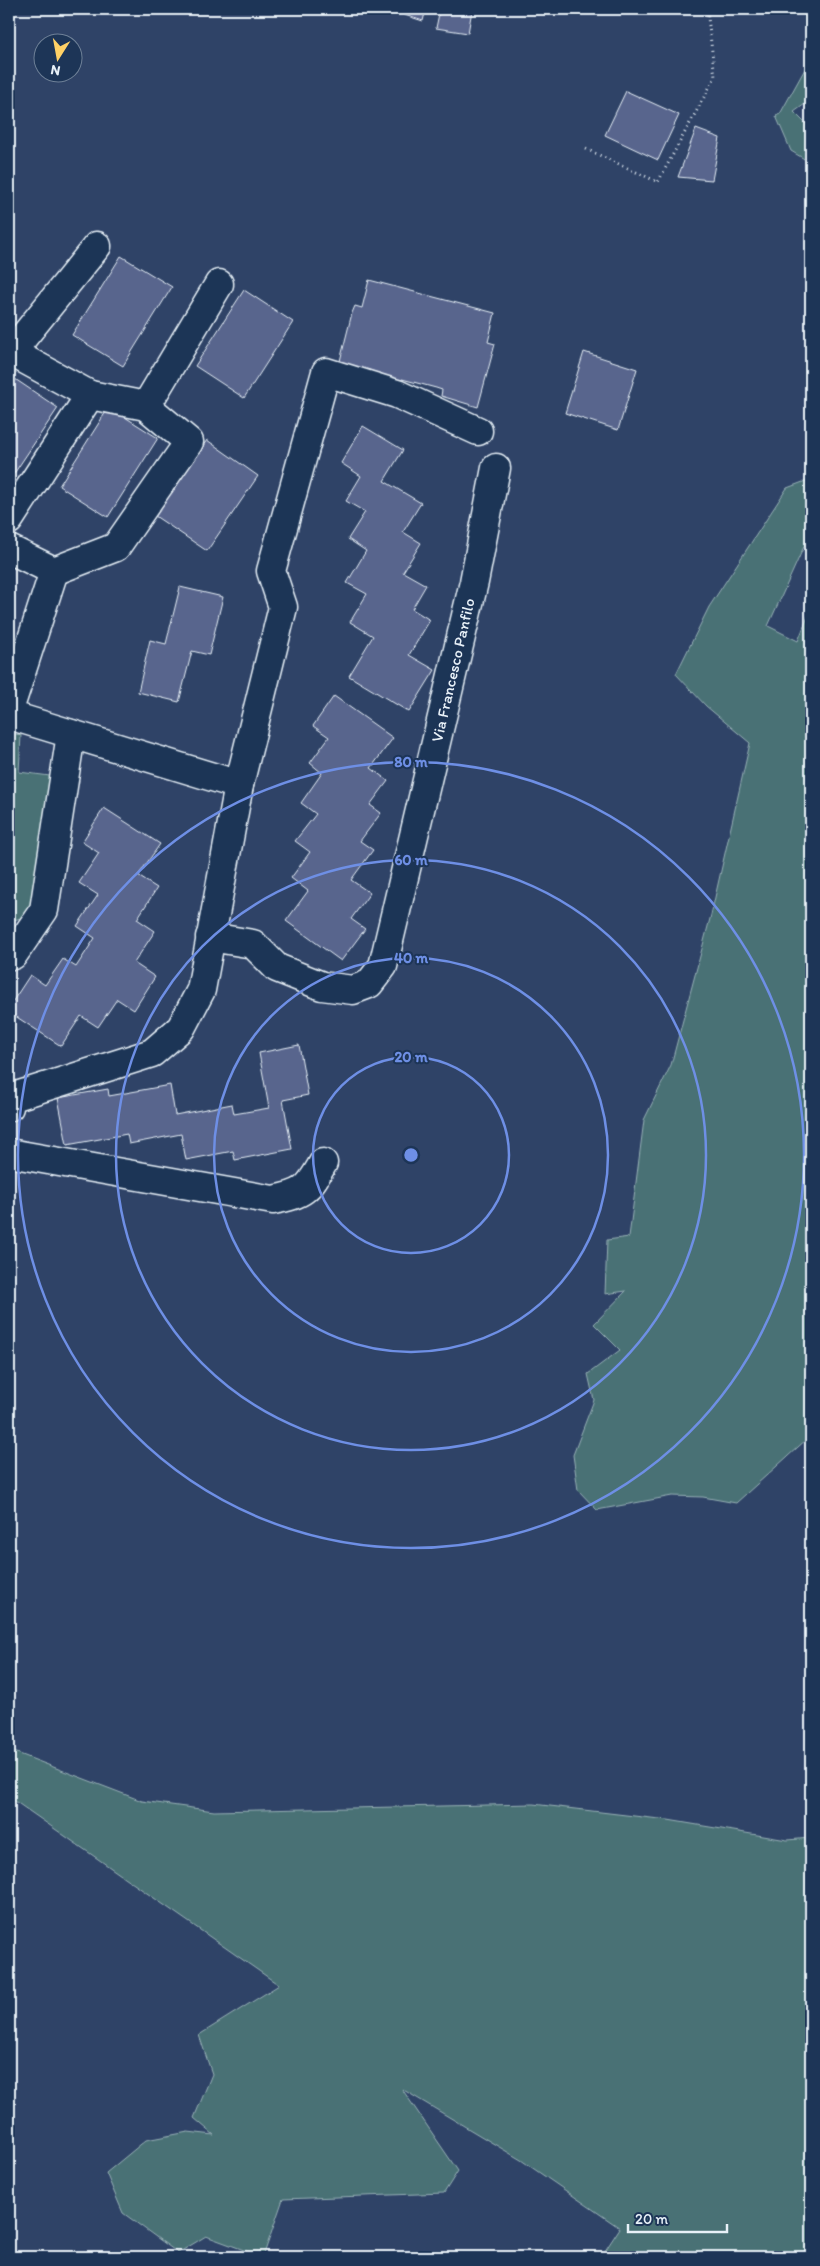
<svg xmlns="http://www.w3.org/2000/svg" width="820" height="2266" viewBox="0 0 820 2266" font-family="Itim,sans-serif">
<rect width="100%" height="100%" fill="#2f4367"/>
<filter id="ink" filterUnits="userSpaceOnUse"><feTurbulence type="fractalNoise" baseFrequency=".02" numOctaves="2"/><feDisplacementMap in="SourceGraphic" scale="10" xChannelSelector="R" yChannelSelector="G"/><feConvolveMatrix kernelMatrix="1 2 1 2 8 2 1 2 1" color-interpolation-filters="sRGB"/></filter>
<g filter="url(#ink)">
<!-- green -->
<g fill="#487175" stroke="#98b1b6">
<polygon points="811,58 811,108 805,104 794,112 811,129 811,163 791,151 776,116 780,114"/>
<polygon points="811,479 811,531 768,626 798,641 811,609 811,1422 808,1438 736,1503 703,1497 672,1496 597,1510 578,1490 573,1455 594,1400 588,1374 620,1350 594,1324 626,1291 605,1294 607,1240 629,1237 644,1120 671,1065 711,915 750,743 706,706 676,674 709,607 787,488"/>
<polygon points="9,733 21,735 19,772 50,776 30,916 9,921"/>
<polygon points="9,1750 142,1801 214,1811 533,1804 668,1820 787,1840 811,1838 811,2257 601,2257 620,2228 521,2160 402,2089 458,2171 444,2193 283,2199 263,2257 206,2236 178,2253 123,2213 106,2173 146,2140 188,2132 214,2135 194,2118 212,2074 199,2035 279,1985 9,1797"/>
</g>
<!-- building -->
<g fill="#59658d" stroke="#e8f1f8">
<polygon points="393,9 426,9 423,21 392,11"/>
<polygon points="440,9 472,10 468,33 436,28"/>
<polygon points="626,91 679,115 658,160 605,135"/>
<polygon points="696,129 720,138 712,180 678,177"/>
<polygon points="121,256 172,287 123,366 72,335"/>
<polygon points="369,280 495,313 488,342 495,344 478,407 441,396 442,390 436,388 402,379 400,385 338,369 352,313 355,306 362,308"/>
<polygon points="244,290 293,322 244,398 195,366"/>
<polygon points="584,352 637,369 618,430 565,413"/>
<polygon points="9,375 58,408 9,481"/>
<polygon points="109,407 158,438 108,517 59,486"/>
<polygon points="363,426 403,450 384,481 421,503 403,532 421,543 403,572 426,585 412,609 430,620 409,655 435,670 409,712 349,676 373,636 350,622 367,594 347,583 366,551 348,539 365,512 346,501 361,476 341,463"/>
<polygon points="207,440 258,476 207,551 155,516"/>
<polygon points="180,587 223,597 209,655 192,651 179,702 138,692 150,640 166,644"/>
<polygon points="334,696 393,738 371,768 388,781 370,805 381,813 360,841 373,850 351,880 370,893 351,919 365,929 341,961 286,921 308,891 291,878 310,852 295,841 316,814 301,803 322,773 310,763 329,737 313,726"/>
<polygon points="104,808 160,844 138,876 157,888 137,919 155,931 134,963 155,977 134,1010 117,999 98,1027 81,1016 61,1046 9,1012 9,1007 30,975 45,985 63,959 76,967 95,938 77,926 98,895 79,883 99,853 82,842"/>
<polygon points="299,1045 308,1095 283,1100 292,1149 235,1160 233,1151 186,1160 181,1134 129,1144 127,1134 67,1145 58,1098 108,1089 109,1096 170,1085 175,1115 232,1104 234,1114 269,1108 259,1053"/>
</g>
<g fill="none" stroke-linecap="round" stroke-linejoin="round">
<defs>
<g id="minor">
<polyline points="9,355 97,246"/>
<polyline points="90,395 146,406 219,284"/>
<polyline points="9,520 90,395 11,352"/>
<polyline points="9,549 54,571 9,710"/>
<polyline points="54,571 116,547 189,442 146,406"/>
<polyline points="9,715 239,785"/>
<polyline points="210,937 253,944 277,968 322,986 353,990 369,984 383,966 474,582 496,468"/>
<polyline points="13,955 44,910 71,734"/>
<polyline points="9,1107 10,1098 152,1053 181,1028 201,990 239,785 283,607 271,571 326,372 397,394 478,431"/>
<path d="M9,1153L273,1200C304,1194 308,1190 323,1163"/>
</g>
</defs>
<!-- minor casing -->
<use href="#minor" stroke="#e8f1f8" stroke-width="31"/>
<!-- path -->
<polyline stroke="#e8f1f8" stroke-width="3" stroke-dasharray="1 4" stroke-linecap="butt" points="586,149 658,182 715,77 707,9"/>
<!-- minor -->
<use href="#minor" stroke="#1d3557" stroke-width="28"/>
</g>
</g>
<!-- distance rings -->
<g fill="none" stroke="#6e8fe5" stroke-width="2.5">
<circle cx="411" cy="1155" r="98"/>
<circle cx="411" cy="1155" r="197"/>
<circle cx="411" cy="1155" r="295"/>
<circle cx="411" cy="1155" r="393"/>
</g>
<g text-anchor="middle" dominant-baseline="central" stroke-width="4" stroke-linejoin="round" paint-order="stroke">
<!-- street labels -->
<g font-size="16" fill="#e8f1f8" stroke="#1d3557">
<text transform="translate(453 670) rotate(-77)">Via Francesco Panfilo</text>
</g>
</g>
<circle cx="411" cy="1155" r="8" fill="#6e8fe5" stroke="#1d3557" stroke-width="2.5"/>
<g font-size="15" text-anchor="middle" font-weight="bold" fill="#6e8fe5" stroke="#1d3557" stroke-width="4" stroke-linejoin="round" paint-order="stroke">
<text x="411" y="767">80 m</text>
<text x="411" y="865">60 m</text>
<text x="411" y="963">40 m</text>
<text x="411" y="1062">20 m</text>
</g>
<!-- margin -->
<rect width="820" height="2266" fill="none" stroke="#1d3557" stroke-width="30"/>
<rect x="15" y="15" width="790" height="2236" fill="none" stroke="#e8f1f8" stroke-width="2" filter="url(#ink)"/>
<!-- north arrow -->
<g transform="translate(58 58) rotate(191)"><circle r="24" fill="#1d3557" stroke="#6e8097"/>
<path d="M0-4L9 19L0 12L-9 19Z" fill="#ffd166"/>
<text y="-8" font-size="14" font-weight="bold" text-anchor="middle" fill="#e8f1f8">N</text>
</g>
<!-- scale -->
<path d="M628 2224v8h99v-8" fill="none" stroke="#e8f1f8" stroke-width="2.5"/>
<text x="635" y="2224" font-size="15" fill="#e8f1f8" stroke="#1d3557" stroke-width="4" paint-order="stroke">20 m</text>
</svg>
